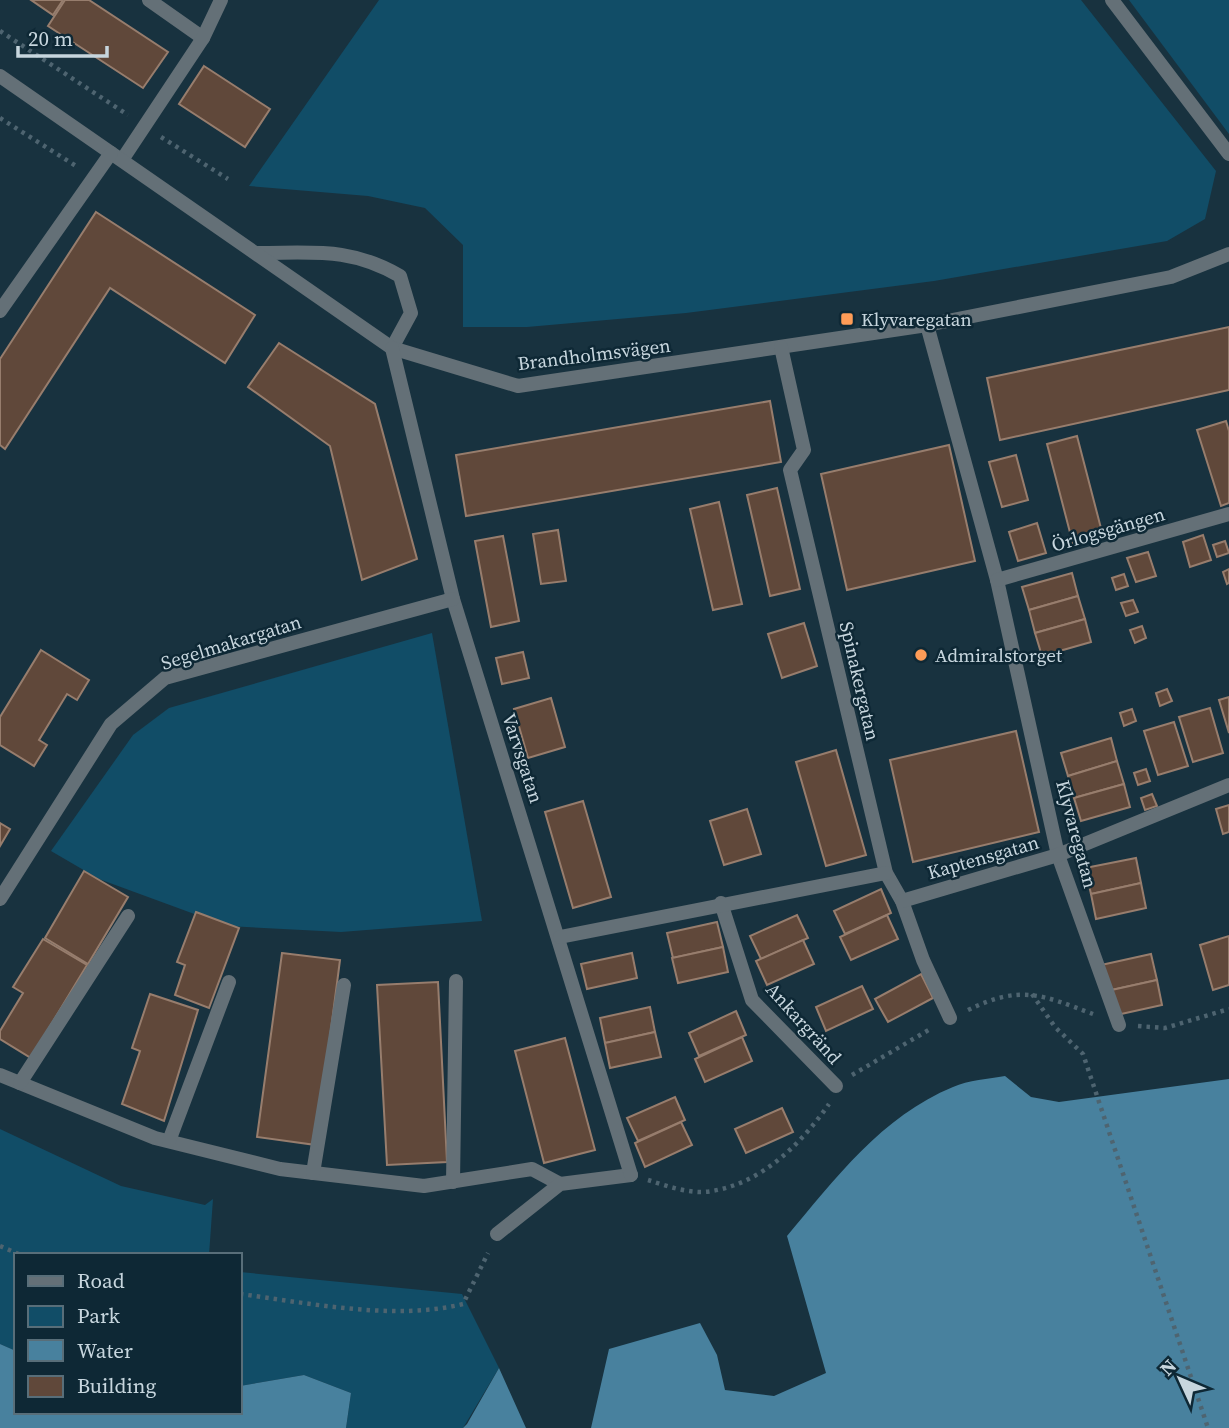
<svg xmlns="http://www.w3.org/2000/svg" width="1229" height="1428" viewBox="0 0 1229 1428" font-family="'Source Serif 4',serif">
<rect width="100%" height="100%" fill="#18323f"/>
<!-- green -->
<g fill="#114d67">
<polygon points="379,0 1081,0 1216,171 1205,219 1167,241 934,281 686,313 527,327 463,327 463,245 425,208 368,196 249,186"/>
<polygon points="1129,0 1229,0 1229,134"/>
<polygon points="432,633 482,921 341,932 227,926 99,879 51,851 133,735 169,708"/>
<polygon points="0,1129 121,1186 205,1205 213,1199 209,1255 16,1255 16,1351 0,1344"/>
<polygon points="240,1272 462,1294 499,1368 463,1428 346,1428 351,1393 304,1375 240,1386"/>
</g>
<!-- water -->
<g fill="#48819e">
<path d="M1005,1076L1031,1097L1059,1102L1229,1079V1428H591L609,1349L700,1323L717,1355L725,1390L774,1396L826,1373L787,1236C835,1179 882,1116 953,1087C968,1080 989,1079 1005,1076Z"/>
<polygon points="0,1344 16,1351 16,1412 240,1412 240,1386 304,1375 351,1393 346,1428 0,1428"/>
<polygon points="499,1368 526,1428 463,1428 467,1424"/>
</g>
<!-- building -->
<g fill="#60483a" stroke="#977d6d" stroke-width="2">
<polygon points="31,0 63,0 53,15"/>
<polygon points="65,0 89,0 168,52 143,88 48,26"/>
<polygon points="204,66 270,109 245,147 179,104"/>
<polygon points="96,212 255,315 225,363 110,288 5,449 0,445 0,359"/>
<polygon points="1229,327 1229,390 1000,440 987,378"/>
<polygon points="279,343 375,404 417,559 362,580 330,446 248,387"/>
<polygon points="770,401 781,462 466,516 456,455"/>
<polygon points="1226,421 1229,431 1229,503 1221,506 1197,430"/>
<polygon points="1077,436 1103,536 1073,544 1047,444"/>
<polygon points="949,445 975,561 847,590 821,474"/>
<polygon points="1016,455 1028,500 1002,507 989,462"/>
<polygon points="777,488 800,589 770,596 747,495"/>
<polygon points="719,502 742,604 713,610 690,509"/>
<polygon points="1037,523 1046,553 1018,561 1009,532"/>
<polygon points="558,530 566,581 541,584 533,534"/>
<polygon points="1203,535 1211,560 1190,567 1183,542"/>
<polygon points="503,536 519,621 491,627 475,541"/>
<polygon points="1225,541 1229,553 1217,557 1213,545"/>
<polygon points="1148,552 1156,576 1136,582 1127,558"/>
<polygon points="1229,569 1229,583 1227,584 1223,572"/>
<polygon points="1072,573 1078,596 1029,610 1022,587"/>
<polygon points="1124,574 1128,586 1116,590 1112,578"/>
<polygon points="1078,596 1085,619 1035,633 1029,610"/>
<polygon points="1133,600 1138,612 1126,616 1121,603"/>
<polygon points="1085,619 1091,642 1042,656 1035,633"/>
<polygon points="804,623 817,666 782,678 768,634"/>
<polygon points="1142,626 1146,638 1135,643 1130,630"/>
<polygon points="41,650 89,680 77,700 67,694 39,740 47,745 34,766 0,745 0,717"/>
<polygon points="523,652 529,678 502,684 496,658"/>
<polygon points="1167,689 1172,701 1160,706 1156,693"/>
<polygon points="1229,697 1229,733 1219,700"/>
<polygon points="551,698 565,747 528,758 514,709"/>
<polygon points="1210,708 1223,753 1193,762 1179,717"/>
<polygon points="1132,709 1136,721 1124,726 1120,713"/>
<polygon points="1174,722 1188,766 1158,775 1144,731"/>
<polygon points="1016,731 1039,832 913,862 890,760"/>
<polygon points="1111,738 1117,761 1068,776 1061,753"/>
<polygon points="836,750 866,855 826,866 796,762"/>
<polygon points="1117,761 1124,784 1074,798 1068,776"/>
<polygon points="1146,769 1150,781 1138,785 1134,773"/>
<polygon points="1124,784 1130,807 1081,821 1074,798"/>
<polygon points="1152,794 1157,806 1145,810 1141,798"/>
<polygon points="583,801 611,897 573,908 545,812"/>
<polygon points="1229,805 1229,832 1223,834 1216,809"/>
<polygon points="747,809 761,854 724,865 710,821"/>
<polygon points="0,823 10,829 0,846"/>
<polygon points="1136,858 1141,883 1091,894 1085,868"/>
<polygon points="84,871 128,897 88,964 45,938"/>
<polygon points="1141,883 1146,908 1096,919 1091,894"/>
<polygon points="881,889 891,913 845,934 834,911"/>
<polygon points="196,912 239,928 209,1008 175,995 185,965 177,962"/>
<polygon points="797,915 808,938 761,959 750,936"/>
<polygon points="887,915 898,939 851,960 840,937"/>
<polygon points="717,922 723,947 673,958 667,933"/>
<polygon points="1229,936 1229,985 1213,990 1200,945"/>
<polygon points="43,939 87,965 31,1058 0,1039 0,1031 23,993 13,987"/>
<polygon points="803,940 814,964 767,985 756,961"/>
<polygon points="723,947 728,972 678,983 672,958"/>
<polygon points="282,953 340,960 316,1145 257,1137"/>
<polygon points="632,953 637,978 587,989 581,964"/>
<polygon points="1151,954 1157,980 1107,991 1101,965"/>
<polygon points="921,974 933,998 888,1022 875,999"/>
<polygon points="1157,980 1162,1005 1112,1016 1107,991"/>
<polygon points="438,982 447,1162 387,1165 377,985"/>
<polygon points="862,986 873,1009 826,1031 816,1007"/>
<polygon points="150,994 198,1010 164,1121 122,1104 140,1051 132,1048"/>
<polygon points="650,1007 655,1032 605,1043 600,1018"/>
<polygon points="736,1011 746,1035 699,1056 689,1033"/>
<polygon points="655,1032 661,1057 610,1068 605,1043"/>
<polygon points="742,1037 752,1061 705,1082 695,1059"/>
<polygon points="565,1038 595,1150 544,1163 515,1051"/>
<polygon points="675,1097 685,1120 638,1141 627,1118"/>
<polygon points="782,1108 793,1132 746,1153 735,1129"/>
<polygon points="681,1122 692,1145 645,1167 635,1143"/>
</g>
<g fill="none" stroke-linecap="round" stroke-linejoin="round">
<!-- path -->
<g stroke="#4e6470" stroke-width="4.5" stroke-dasharray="3.5 5" stroke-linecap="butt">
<polyline points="0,31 128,115"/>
<polyline points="0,118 76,166"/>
<polyline points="161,137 228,179"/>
<polyline points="1032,994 1055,1027 1083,1054 1208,1428"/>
<path d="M968,1010C1021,984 1042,995 1093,1014"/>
<polyline points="1138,1026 1165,1028 1229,1009"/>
<polyline points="852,1075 932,1028"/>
<path d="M648,1180C667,1186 692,1195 712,1191C762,1183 801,1144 829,1104"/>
<polyline points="0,1246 21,1255"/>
<path d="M240,1294C309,1303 395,1321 463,1304L488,1253"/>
</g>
<!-- service -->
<g stroke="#647077" stroke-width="14">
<polyline points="149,0 203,38"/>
<polyline points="122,160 203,38 221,0"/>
<path d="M258,253C314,253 350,247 400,276L411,313L392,348"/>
<polyline points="0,1075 155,1138 280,1169 424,1186 532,1169 560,1184"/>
<polyline points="20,1083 128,916"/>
<polyline points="169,1141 229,982"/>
<polyline points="313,1173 344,985"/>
<polyline points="453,1182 456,981"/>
<polyline points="497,1234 560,1184 631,1175"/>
</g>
<!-- minor -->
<g stroke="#647077" stroke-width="14">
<polyline points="1112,0 1229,154"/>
<polyline points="0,76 392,348 518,386 927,325 1171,277 1229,254"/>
<polyline points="0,311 111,153"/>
<polyline points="927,325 997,580 1058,855 1119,1025"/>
<polyline points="781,347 804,450 790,470 886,873 902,901 923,960 950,1018"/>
<polyline points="392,348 453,599 631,1175"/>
<polyline points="997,580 1229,514"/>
<polyline points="0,899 111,724 165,678 453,599"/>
<polyline points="902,901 1058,855 1229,785"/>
<polyline points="721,903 752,1000 836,1086"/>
<polyline points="560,937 886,873"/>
</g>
</g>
<!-- markers -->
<g fill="#fe9c57" stroke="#0e2835" stroke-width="2.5">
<rect x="840" y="312" width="14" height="14" rx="3.5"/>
<circle cx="921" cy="655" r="7"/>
</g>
<g text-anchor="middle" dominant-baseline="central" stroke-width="5" stroke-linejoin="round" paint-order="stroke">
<!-- poi labels -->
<g font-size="19" fill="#c7d6de" stroke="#0e2835" text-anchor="start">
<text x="861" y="319">Klyvaregatan</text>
<text x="935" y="655">Admiralstorget</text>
</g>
<!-- street labels -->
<g font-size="19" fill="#c7d6de" stroke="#0e2835">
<text transform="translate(594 354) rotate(-7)">Brandholmsvägen</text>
<text transform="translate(1108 529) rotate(-16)">Örlogsgängen</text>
<text transform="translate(231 642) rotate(-17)">Segelmakargatan</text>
<text transform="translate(860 681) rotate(77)">Spinakergatan</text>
<text transform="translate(523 758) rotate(72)">Varvsgatan</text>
<text transform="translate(1077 834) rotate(75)">Klyvaregatan</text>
<text transform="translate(983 857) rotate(-16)">Kaptensgatan</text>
<text transform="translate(804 1023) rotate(48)">Ankargränd</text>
</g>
</g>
<!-- legend -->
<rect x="14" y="1253" width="228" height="161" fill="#0e2835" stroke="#586e79" stroke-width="2"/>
<rect x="28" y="1276" width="35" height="10" fill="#647077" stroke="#586e79" stroke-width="2"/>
<text x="77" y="1288" font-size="21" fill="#c7d6de">Road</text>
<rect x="28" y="1306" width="35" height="21" fill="#114d67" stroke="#586e79" stroke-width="2"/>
<text x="77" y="1323" font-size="21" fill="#c7d6de">Park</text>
<rect x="28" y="1340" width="35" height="21" fill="#48819e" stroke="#586e79" stroke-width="2"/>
<text x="77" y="1358" font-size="21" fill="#c7d6de">Water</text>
<rect x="28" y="1376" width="35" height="21" fill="#60483a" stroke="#586e79" stroke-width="2"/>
<text x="77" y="1393" font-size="21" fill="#c7d6de">Building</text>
<!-- north arrow -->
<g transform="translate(1180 1379) rotate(314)" stroke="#0e2835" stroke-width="5" paint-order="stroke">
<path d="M0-5L12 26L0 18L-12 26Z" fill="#c7d6de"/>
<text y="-10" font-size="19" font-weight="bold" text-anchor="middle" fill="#c7d6de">N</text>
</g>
<!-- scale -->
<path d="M18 46v10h89v-10" fill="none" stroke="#c7d6de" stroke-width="3.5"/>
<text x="28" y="46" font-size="21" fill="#c7d6de" stroke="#0e2835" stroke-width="5" paint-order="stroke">20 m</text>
</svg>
